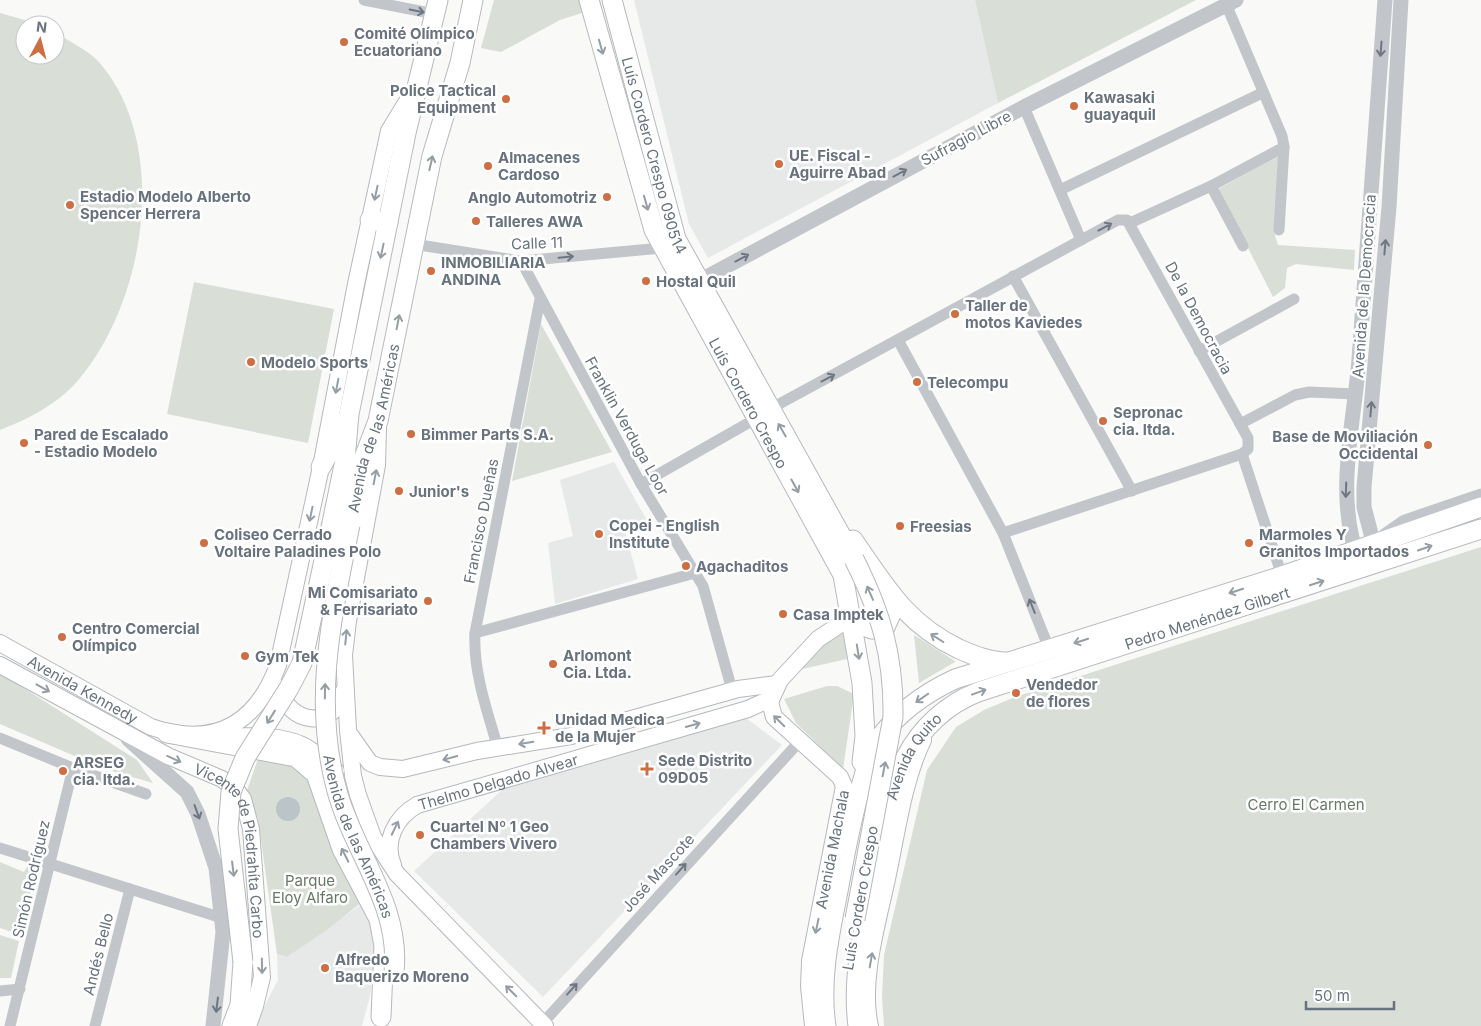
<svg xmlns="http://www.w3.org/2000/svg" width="1481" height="1026" viewBox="0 0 1481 1026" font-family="Inter,sans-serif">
<rect width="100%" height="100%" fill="#f9f9f8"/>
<!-- built -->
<g fill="#e7e8e8">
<polygon points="634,0 975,0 998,103 708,258 689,224"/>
<polygon points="614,462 649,524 625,532 638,579 555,604 548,543 573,536 560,480"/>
<polygon points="746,718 782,745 543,997 414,871 504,788"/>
<polygon points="363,903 374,934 376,951 370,996 362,1026 254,1026 278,980 277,954 287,957"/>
</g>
<!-- green -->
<g fill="#d9ded7">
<polygon points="494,0 581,0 585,12 560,20 501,52 481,48"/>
<polygon points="975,0 1196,0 998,103"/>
<path d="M0,13L43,25H25V55H55V32C68,41 88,50 99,62C172,146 145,307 74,385C54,406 26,420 0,430Z"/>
<polygon points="1281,155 1274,232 1278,245 1355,250 1354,270 1296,264 1287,268 1285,288 1273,297 1218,189"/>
<polygon points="194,282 334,309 308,443 167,414"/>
<polygon points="541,324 612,452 512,481"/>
<polygon points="1481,547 1481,1026 884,1026 882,997 884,955 927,770 956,727 984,710 1015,697"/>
<polygon points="844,633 847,659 798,670 824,639"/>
<polygon points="914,635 955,661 955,662 919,683"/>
<polygon points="0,673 137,760 153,783 105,769 0,724"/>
<polygon points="827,686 837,686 854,694 843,769 796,723 784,699"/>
<polygon points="258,759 301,767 314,784 362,902 328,929 287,957 277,954 258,819 246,793"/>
<polygon points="0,862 24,872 28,865 36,868 21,935 0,928"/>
<polygon points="0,935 19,941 11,978 0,978"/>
</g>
<!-- water -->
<circle fill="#bbc4c8" cx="288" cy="809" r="12"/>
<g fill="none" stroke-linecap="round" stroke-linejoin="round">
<defs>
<g id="secondary">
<polyline points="378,428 377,465 348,621 344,655 348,730 353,776 358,795 373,837 397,874 545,1026"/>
<path id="s1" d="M0,643L151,727C213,748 256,725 278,665L321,467L356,284L389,131L414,90"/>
<path id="s2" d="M0,665L168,756L222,779L237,791L243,799L251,829L262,977L255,1006L248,1026"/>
<path d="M279,688C288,724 335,732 344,690"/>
<path d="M216,736C243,737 276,733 302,745C315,751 326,762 336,771"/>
<polyline points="351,736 370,763 380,767 403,769 477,751 571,736 738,689 777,684"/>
<path id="s3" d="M393,865C383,841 396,817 417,805L748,709L770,699"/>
<path id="s4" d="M813,1026L809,986L810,961L844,786L840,777L774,717L770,702L780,680L818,639L839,625L852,622"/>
<path d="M870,1026C859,979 880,916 889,869C898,826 904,780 923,740"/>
</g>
<g id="primary">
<path id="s5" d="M589,0L654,230L843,575L862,683L865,736L862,762"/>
<path id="s6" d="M612,0L676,239L854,559"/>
<polyline points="370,220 388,223"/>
<polyline points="321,467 345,421"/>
<polyline points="332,523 345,460 349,414 406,133 438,0"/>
<path id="s7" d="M350,525L362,463L378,421L432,156L460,63L473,0"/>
<path d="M853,540C885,586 906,624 959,649C975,656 990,662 1007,662"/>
<polyline points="852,622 872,629 885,627 891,614 892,596"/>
<polyline points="167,733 296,757 316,774 342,849 379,919 384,946 381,1017"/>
<polyline points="232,1026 240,1005 243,962"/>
<path d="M826,1026C819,979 830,932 839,886C845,853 851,819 861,786C866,771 869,753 878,740C898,712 925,693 955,679L1282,576L1481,507"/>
<path id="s8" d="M858,1026C851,972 866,920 877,868C884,831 889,791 906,757C921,728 947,704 978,692L1481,529"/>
</g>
</defs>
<!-- secondary casing -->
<use href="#secondary" stroke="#b5b9bd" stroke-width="18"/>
<!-- primary casing -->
<use href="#primary" stroke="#b6b9bd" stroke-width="21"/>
<!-- minor -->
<g stroke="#c2c5c9" stroke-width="11">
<polyline points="364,0 435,14"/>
<polyline points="1226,4 1282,136 1284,147 1279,230"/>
<polyline points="1024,107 1081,240"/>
<polyline points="1211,186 1243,246"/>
<polyline points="1060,190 1262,93"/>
<polyline points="1130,223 1211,186 1284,147"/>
<polyline points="413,244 521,261 662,248"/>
<polyline points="521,261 641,484 703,586 732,690"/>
<polyline points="1013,276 1132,491"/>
<polyline points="898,340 1003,533 1050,651"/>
<polyline points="1199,351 1294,299"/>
<polyline points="770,409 1081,240 1118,220 1127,220 1248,438 1248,449 1242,454 1003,533"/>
<polyline points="1240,424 1295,395 1309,392 1356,394"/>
<polyline points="1242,454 1282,576"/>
<polyline points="641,484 757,418"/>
<polyline points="475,633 695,573"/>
<polyline points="0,738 73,768 146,794"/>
<path d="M498,748C487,711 473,671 475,633L540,299"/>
<polyline points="0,848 222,918"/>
<polyline points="0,991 20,989"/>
<polyline points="10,1026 73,768"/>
<polyline points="95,1026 130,889"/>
<polyline points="540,1026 800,741"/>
</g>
<!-- tertiary -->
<g stroke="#c2c5c9" stroke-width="15">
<polyline points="699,281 1024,107 1236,0"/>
<polyline points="1385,536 1405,522 1481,496"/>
<polyline points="1376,553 1364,507 1364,487 1389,207 1401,0"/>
<path d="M1359,561C1334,496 1354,426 1359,359C1368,239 1376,120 1385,0"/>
<polyline points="128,739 187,792 198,814 216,868 223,932 213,1026"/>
</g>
<!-- secondary -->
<use href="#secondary" stroke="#fff" stroke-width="16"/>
<!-- primary -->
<use href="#primary" stroke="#fff" stroke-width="19"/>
<defs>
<g id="primary-bridge">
<path id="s9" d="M350,525C332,615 312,700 337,791C354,853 401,905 394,972"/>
<path d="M854,559C881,613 894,656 893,717L855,919"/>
<polyline points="243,962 228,829 231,792 245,758 289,688 302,663 332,523"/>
</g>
</defs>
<!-- primary-bridge casing -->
<use href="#primary-bridge" stroke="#b6b9bd" stroke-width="21" stroke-linecap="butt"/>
<!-- primary-bridge -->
<use href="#primary-bridge" stroke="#fff" stroke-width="19"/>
</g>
<!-- one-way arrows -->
<defs><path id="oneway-shaft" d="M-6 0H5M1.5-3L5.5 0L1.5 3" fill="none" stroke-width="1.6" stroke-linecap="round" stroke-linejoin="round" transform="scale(1.25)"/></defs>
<g stroke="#6c7783">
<use href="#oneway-shaft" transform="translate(417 11) rotate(12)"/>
<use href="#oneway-shaft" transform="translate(1381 49) rotate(94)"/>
<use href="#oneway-shaft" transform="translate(900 173) rotate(-28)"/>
<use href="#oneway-shaft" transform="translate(1105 227) rotate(-28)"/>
<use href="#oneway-shaft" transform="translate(1385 247) rotate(-85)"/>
<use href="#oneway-shaft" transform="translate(566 257) rotate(-5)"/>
<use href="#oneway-shaft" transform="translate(742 258) rotate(-28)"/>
<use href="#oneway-shaft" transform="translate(828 378) rotate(-28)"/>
<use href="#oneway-shaft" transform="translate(1371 409) rotate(-85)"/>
<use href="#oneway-shaft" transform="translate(1346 490) rotate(92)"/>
<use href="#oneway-shaft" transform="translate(1032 606) rotate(-112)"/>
<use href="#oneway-shaft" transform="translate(197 812) rotate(70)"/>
<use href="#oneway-shaft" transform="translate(681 869) rotate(-48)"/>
<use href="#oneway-shaft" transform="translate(572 989) rotate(-48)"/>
<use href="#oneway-shaft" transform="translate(217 1005) rotate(97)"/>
</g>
<g stroke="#959da5">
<use href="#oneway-shaft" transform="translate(601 47) rotate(74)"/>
<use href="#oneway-shaft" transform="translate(431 163) rotate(-77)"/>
<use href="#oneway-shaft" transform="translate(376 193) rotate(102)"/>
<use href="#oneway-shaft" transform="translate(646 203) rotate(74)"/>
<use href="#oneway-shaft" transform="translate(382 251) rotate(102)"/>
<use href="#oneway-shaft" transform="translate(398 322) rotate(-79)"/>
<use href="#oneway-shaft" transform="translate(337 386) rotate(101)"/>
<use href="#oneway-shaft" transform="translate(782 430) rotate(-120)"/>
<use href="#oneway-shaft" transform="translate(375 477) rotate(-79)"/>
<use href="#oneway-shaft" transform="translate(795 486) rotate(61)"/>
<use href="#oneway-shaft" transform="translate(311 514) rotate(102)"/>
<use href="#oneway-shaft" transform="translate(1425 548) rotate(-19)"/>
<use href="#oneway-shaft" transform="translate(1317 583) rotate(-18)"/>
<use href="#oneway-shaft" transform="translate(1236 591) rotate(162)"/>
<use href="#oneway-shaft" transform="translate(870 593) rotate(-114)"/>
<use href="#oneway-shaft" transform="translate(346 637) rotate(-84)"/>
<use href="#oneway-shaft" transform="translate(937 638) rotate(-148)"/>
<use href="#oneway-shaft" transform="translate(1081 641) rotate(162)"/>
<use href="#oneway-shaft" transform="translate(858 652) rotate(81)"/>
<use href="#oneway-shaft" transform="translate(43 688) rotate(29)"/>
<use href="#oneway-shaft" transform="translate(325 691) rotate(-89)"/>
<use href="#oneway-shaft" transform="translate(979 692) rotate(-20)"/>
<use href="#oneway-shaft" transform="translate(922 698) rotate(145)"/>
<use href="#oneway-shaft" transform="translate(271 717) rotate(122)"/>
<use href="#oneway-shaft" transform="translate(779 721) rotate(-135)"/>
<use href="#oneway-shaft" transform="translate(693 725) rotate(-16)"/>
<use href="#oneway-shaft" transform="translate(526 743) rotate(171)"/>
<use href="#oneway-shaft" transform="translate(450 758) rotate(165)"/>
<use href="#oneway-shaft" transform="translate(174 759) rotate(24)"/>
<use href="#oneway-shaft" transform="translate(884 769) rotate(-79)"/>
<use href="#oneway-shaft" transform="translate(395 828) rotate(-64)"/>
<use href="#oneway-shaft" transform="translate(345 855) rotate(-117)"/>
<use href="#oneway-shaft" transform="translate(233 869) rotate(83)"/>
<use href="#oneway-shaft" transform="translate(817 926) rotate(102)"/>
<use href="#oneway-shaft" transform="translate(871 960) rotate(-80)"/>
<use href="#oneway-shaft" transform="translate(262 966) rotate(89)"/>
<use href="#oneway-shaft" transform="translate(511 991) rotate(-135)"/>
</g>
<!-- markers -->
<g fill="#ce6f43" stroke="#fff" stroke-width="2">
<circle cx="344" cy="42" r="5"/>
<circle cx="506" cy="99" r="5"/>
<circle cx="1074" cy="106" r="5"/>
<circle cx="779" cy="164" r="5"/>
<circle cx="488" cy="166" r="5"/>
<circle cx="607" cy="197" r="5"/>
<circle cx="70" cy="205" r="5"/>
<circle cx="476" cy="221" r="5"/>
<circle cx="431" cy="271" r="5"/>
<circle cx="646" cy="281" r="5"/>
<circle cx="955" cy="314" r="5"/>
<circle cx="251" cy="362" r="5"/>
<circle cx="917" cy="382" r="5"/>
<circle cx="1103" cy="421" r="5"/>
<circle cx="411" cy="434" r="5"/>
<circle cx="24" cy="443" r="5"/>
<circle cx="1428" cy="445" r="5"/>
<circle cx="399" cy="491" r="5"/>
<circle cx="900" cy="526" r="5"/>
<circle cx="599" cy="534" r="5"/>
<circle cx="204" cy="543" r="5"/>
<circle cx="1249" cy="543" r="5"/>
<circle cx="686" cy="566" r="5"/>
<circle cx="428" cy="601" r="5"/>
<circle cx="783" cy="614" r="5"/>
<circle cx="62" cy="637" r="5"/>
<circle cx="245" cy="656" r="5"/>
<circle cx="553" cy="664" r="5"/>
<circle cx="1016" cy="693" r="5"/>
<path d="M541.5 720.5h5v5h5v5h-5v5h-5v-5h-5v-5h5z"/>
<path d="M644.5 761.5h5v5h5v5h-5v5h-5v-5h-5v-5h5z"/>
<circle cx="63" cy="771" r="5"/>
<circle cx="420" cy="835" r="5"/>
<circle cx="325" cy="968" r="5"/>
</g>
<g text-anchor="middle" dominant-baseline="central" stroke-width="5" stroke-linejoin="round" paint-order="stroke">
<!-- poi labels -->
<g font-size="15" font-weight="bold" fill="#68737f" stroke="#fff" text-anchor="start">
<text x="354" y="33">Comité Olímpico<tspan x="354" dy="17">Ecuatoriano</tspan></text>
<text x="496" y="90" text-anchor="end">Police Tactical<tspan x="496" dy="17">Equipment</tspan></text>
<text x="1084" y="97">Kawasaki<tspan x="1084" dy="17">guayaquil</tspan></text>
<text x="789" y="155">UE. Fiscal -<tspan x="789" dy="17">Aguirre Abad</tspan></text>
<text x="498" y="157">Almacenes<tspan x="498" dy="17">Cardoso</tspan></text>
<text x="80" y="196">Estadio Modelo Alberto<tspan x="80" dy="17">Spencer Herrera</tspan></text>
<text x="597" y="197" text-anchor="end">Anglo Automotriz</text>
<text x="486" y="221">Talleres AWA</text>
<text x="441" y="262">INMOBILIARIA<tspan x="441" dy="17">ANDINA</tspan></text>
<text x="656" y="281">Hostal Quil</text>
<text x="965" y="305">Taller de<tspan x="965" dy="17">motos Kaviedes</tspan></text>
<text x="261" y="362">Modelo Sports</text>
<text x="927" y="382">Telecompu</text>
<text x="1113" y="412">Sepronac<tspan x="1113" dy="17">cia. ltda.</tspan></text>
<text x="34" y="434">Pared de Escalado<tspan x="34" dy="17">- Estadio Modelo</tspan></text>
<text x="421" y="434">Bimmer Parts S.A.</text>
<text x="1418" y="436" text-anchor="end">Base de Moviliación<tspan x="1418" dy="17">Occidental</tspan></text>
<text x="409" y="491">Junior's</text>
<text x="609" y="525">Copei - English<tspan x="609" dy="17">Institute</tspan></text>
<text x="910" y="526">Freesias</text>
<text x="214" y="534">Coliseo Cerrado<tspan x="214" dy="17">Voltaire Paladines Polo</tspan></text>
<text x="1259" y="534">Marmoles Y<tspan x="1259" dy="17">Granitos Importados</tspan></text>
<text x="696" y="566">Agachaditos</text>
<text x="418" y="592" text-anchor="end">Mi Comisariato<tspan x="418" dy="17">&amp; Ferrisariato</tspan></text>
<text x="793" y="614">Casa Imptek</text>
<text x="72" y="628">Centro Comercial<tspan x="72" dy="17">Olímpico</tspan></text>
<text x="563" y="655">Arlomont<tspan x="563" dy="17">Cia. Ltda.</tspan></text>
<text x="255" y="656">Gym Tek</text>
<text x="1026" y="684">Vendedor<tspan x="1026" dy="17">de flores</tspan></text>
<text x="555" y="719">Unidad Medica<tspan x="555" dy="17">de la Mujer</tspan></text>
<text x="658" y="760">Sede Distrito<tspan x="658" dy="17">09D05</tspan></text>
<text x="73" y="762">ARSEG<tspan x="73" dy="17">cia. ltda.</tspan></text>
<text x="430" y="826">Cuartel Nº 1 Geo<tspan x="430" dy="17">Chambers Vivero</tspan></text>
<text x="335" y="959">Alfredo<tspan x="335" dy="17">Baquerizo Moreno</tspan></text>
</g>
<!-- street labels -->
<g font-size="15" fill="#68737f" stroke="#fff">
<text transform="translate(966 138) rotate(-28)">Sufragio Libre</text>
<text stroke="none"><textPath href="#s6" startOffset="161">Luís Cordero Crespo 090514</textPath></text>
<text transform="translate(537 243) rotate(-2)">Calle 11</text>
<text transform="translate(1364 286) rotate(-86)">Avenida de la Democracia</text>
<text transform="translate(1199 318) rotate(62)">De la Democracia</text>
<text stroke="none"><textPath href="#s5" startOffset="436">Luís Cordero Crespo</textPath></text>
<text transform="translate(627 426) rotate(61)">Franklin Verduga Loor</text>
<text stroke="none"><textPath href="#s7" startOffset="100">Avenida de las Américas</textPath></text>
<text transform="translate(481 521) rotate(-79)">Francisco Dueñas</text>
<text stroke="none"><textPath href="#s8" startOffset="615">Pedro Menéndez Gilbert</textPath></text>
<text stroke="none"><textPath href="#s1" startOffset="95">Avenida Kennedy</textPath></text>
<text stroke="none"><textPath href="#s8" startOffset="279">Avenida Quito</textPath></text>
<text stroke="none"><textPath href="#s3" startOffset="155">Thelmo Delgado Alvear</textPath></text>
<text stroke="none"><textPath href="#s9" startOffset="319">Avenida de las Américas</textPath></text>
<text stroke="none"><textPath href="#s4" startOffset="179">Avenida Machala</textPath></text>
<text stroke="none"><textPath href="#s2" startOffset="320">Vicente de Piedrahíta Carbo</textPath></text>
<text transform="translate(658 873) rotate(-48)">José Mascote</text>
<text transform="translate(31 879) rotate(-77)">Simón Rodríguez</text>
<text transform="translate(860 898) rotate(-80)">Luís Cordero Crespo</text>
<text transform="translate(98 954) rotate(-76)">Andés Bello</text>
</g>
<!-- park labels -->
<g font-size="15" fill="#687866" stroke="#fff">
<text x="1306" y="804">Cerro El Carmen</text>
<text x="310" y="880">Parque<tspan x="310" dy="17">Eloy Alfaro</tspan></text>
</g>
</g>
<!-- north arrow -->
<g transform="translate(40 40) rotate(7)"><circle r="24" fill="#ffffff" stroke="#c3c7cc"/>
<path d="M0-4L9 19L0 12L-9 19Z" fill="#ce6f43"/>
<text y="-8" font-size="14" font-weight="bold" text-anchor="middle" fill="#68737f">N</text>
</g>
<!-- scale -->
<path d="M1306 1001v8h88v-8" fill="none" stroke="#68737f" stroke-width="2.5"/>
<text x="1314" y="1001" font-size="15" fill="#68737f" stroke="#ffffff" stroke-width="4" paint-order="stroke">50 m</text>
</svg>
